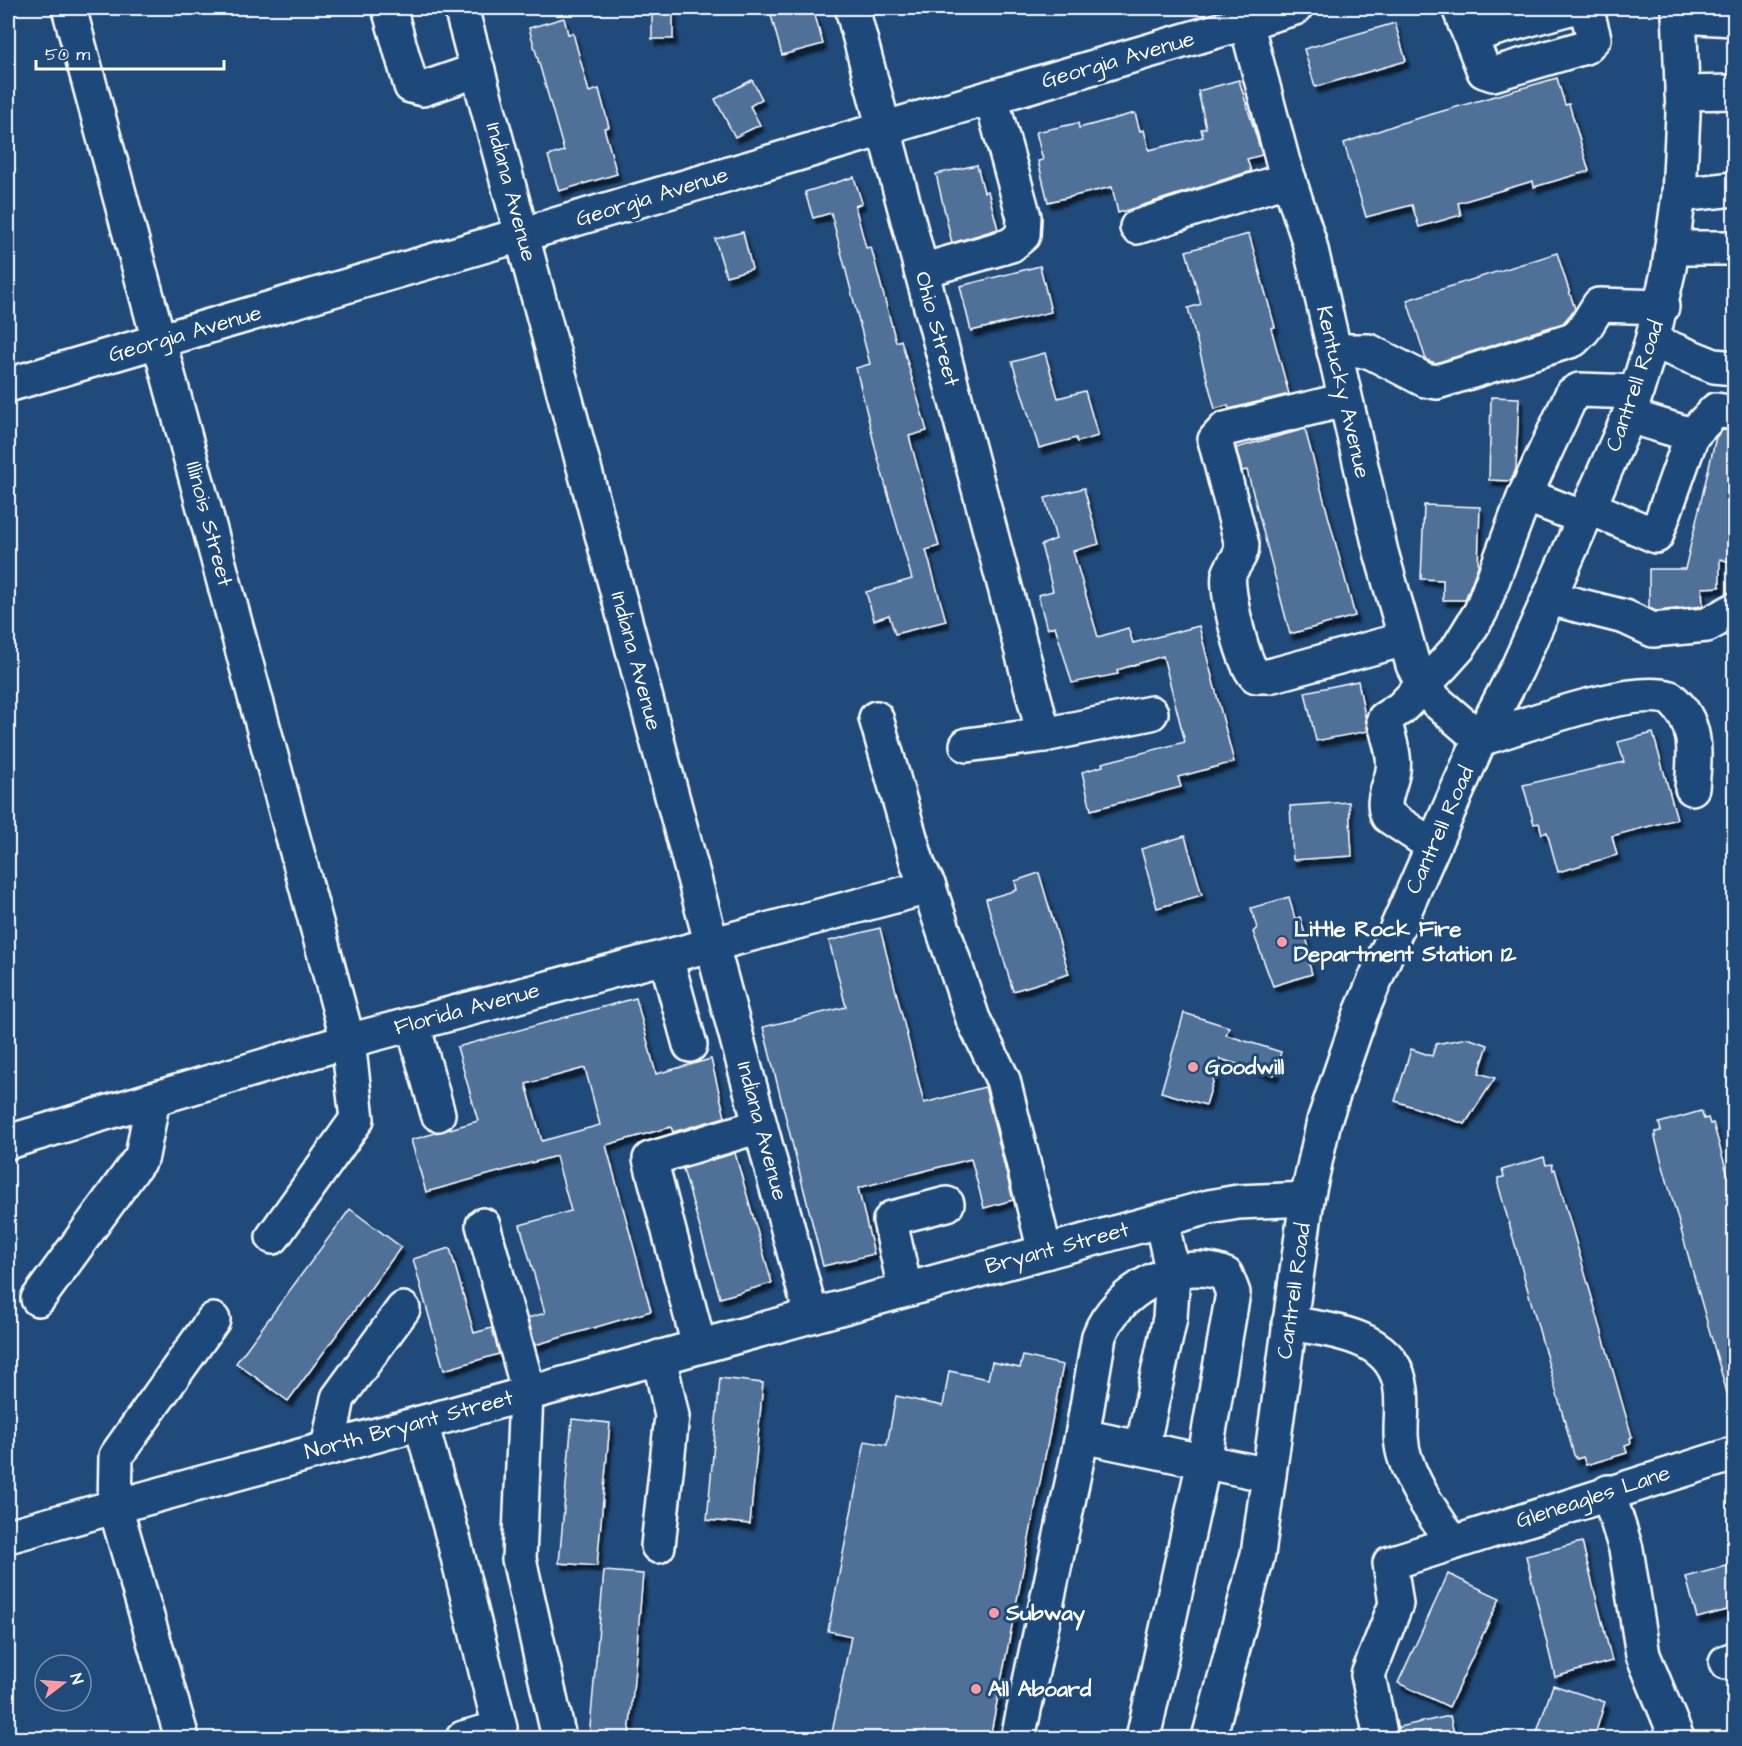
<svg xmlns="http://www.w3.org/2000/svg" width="1742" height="1746" viewBox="0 0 1742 1746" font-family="'Architects Daughter',sans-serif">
<defs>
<filter id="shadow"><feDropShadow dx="3.5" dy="6" stdDeviation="1.5" flood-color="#0009"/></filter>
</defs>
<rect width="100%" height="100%" fill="#1f4a7a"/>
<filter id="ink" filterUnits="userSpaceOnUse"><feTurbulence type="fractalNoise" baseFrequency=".0167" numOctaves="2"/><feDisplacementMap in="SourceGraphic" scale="12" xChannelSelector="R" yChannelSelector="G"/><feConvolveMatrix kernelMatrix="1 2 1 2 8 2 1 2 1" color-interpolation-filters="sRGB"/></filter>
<g filter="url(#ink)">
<!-- building -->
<g fill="#507197" stroke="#fff" stroke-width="1.5" fill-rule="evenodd" filter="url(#shadow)">
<polygon points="769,8 813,8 823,44 782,55"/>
<rect x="652" y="11" width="21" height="28"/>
<polygon points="564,18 568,34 573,33 589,92 599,89 609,127 604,128 617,174 559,191 548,156 564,151 529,28"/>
<polygon points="1395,23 1406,61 1315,87 1304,49"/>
<polygon points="1557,78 1565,105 1569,104 1589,171 1534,187 1533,181 1458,203 1461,215 1419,227 1412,205 1366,217 1344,143 1398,124"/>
<polygon points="752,80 762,99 750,106 760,125 735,137 715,99"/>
<polygon points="1239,80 1262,155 1247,159 1251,171 1118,213 1112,187 1048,202 1038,161 1043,160 1036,132 1078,123 1079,128 1135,113 1140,131 1144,130 1149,150 1203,137 1201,129 1206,128 1198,91"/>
<polygon points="977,165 984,192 988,191 998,229 952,243 936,174"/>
<polygon points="854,177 862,203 855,206 866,248 871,247 896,342 901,340 927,431 909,436 939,546 926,550 946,621 895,634 889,615 874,620 866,592 912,579 877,455 856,368 870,364 831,213 813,218 805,192"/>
<polygon points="743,232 752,269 726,276 715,239"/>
<polygon points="1249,234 1275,327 1271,328 1289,394 1229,409 1228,405 1215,409 1188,308 1201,304 1186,251"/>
<polygon points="1557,253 1575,309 1563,323 1436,363 1426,360 1407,300"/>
<polygon points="1040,266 1051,312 971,331 960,286"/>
<polygon points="1045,353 1058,398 1085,391 1098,436 1077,442 1076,438 1039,448 1012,362"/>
<polygon points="1491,397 1519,398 1516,469 1511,481 1489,480"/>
<polygon points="1305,429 1355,616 1290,634 1247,470 1242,471 1236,448"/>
<polygon points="1723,430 1734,431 1734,563 1720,559 1720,587 1702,588 1703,606 1656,611 1649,608 1649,569 1685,569 1716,437"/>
<polygon points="1084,488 1099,544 1073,551 1098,637 1128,628 1133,643 1199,626 1234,762 1178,777 1181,787 1091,810 1082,772 1103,766 1102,763 1185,742 1163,656 1117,670 1118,674 1072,683 1055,626 1047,629 1038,595 1053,591 1041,545 1056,539 1045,498"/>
<polygon points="1424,505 1480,507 1478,566 1465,600 1443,600 1443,580 1421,579"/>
<polygon points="1358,681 1368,731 1316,741 1305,692"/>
<polygon points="1653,733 1677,819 1612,836 1617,855 1558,872 1547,832 1542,834 1539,823 1534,824 1523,785 1624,762 1618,742"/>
<polygon points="1349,802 1352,856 1293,860 1290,806"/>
<polygon points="1185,836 1202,895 1157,908 1141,849"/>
<polygon points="1039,873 1069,974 1013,991 986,899 1017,890 1015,881"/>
<polygon points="1289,897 1295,919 1300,917 1310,951 1306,953 1312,974 1273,986 1253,932 1257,928 1251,908"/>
<polygon points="880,928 924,1103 985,1087 1013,1200 984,1208 971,1159 858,1188 874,1254 823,1266 763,1027 846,1007 829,941"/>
<path d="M636,998L656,1074L711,1059L725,1117L673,1132L671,1127L606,1145L651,1311L535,1345L528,1318L545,1313L520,1225L571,1211L556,1156L426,1192L411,1140L478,1121L457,1047ZM585,1068L600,1125L542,1141L526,1084Z"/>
<polygon points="1184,1013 1229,1027 1226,1035 1281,1052 1274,1075 1220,1059 1206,1105 1161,1092"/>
<polygon points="1467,1038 1488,1045 1479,1073 1495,1078 1465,1124 1395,1101 1411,1049 1432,1056 1436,1044"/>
<polygon points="1701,1111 1704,1119 1708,1118 1710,1124 1713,1123 1734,1197 1731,1197 1734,1207 1734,1399 1729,1400 1655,1138 1655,1132 1661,1131 1659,1123"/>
<polygon points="735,1153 772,1283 720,1298 683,1169"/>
<polygon points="1544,1157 1546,1165 1552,1164 1553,1170 1555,1169 1632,1437 1630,1438 1631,1443 1625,1445 1627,1453 1586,1465 1583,1457 1577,1459 1574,1455 1498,1184 1498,1178 1504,1177 1502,1170"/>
<polygon points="350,1209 401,1247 288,1401 236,1363"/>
<polygon points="450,1248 474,1333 492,1328 499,1354 444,1370 413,1259"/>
<polygon points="1023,1356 1063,1365 990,1738 831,1738 851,1636 828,1631 865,1441 887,1445 896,1396 943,1406 949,1371 988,1379 992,1362 1020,1368"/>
<polygon points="720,1378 763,1383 750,1524 707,1520"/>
<polygon points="572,1419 610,1423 597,1566 559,1563"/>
<polygon points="1582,1542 1612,1661 1555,1677 1526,1556"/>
<polygon points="1734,1564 1734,1608 1697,1618 1686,1577"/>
<polygon points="604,1571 643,1574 629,1738 589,1738"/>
<polygon points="1448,1574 1500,1598 1449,1707 1398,1683"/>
<polygon points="1553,1685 1605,1702 1594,1738 1535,1738"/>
<polygon points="1450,1716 1455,1738 1399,1738 1398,1727"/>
</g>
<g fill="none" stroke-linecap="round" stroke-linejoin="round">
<defs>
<g id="minor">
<polyline points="69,8 348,1041 357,1119 273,1237"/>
<polyline points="389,8 411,86 423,89 478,70"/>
<polyline points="461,8 811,1315"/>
<polyline points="852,8 1044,735"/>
<polyline points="1459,8 1484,71 1493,74 1585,47 1594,38 1586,8"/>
<polyline points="1679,16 1734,19"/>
<path d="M1246,22L1283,162L1309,241L1381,552L1413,665L1423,685L1436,701L1480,739C1524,726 1631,685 1670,698C1699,722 1695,754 1692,788"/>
<polyline points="1465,24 1483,32 1570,8"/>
<polyline points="1682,93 1734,92"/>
<polyline points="1679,195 1734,189"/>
<polyline points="1137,227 1289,179"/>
<polyline points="1672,248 1734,248"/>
<polyline points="921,271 1011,245 1023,235 1024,217 991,97"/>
<polyline points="1652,341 1714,366 1734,368"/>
<polyline points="1334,351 1369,351 1425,380 1437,382 1573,340 1584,329 1599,305 1662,307"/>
<path d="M8,385C437,261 866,133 1295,8"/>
<path d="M1345,400L1225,429L1215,440L1242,545C1242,557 1232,564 1229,575C1226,590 1243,668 1256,676H1269L1405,639"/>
<polyline points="1692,435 1716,410 1734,413"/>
<polyline points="1525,495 1584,518"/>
<polyline points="1589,507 1656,536 1692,435 1629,416"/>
<polyline points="1549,598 1625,617 1653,630 1707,625 1734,610"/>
<polyline points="876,718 918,865 929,887 973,1019 1003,1080 1045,1252"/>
<polyline points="967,745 1044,735 1151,713"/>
<path d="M1433,846L1388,816C1380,800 1391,786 1393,770C1396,755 1387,734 1384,719L1401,708L1442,666L1459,647L1481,611L1525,495L1572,394L1579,390L1636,392"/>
<polyline points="666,957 690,1045"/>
<polyline points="413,1024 438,1114"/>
<polyline points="8,1142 348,1041 929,887"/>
<polyline points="483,1225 529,1393"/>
<polyline points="905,1289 890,1221 892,1218 947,1204"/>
<polyline points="38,1299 142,1156 153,1099"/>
<path d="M1289,1323C1331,1331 1395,1334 1401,1390C1404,1413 1397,1435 1405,1458C1414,1488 1435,1516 1452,1542"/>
<polyline points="699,1346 650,1159 760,1126"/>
<polyline points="526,1394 519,1559 559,1738"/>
<polyline points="421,1423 454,1541 500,1728 463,1738"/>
<polyline points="1082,1436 1269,1475"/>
<polyline points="328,1448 338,1398 403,1309"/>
<polyline points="1142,1448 1170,1318 1173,1274 1161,1220"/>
<polyline points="1608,1492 1626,1549 1643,1655 1677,1738"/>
<polyline points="8,1536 1209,1207 1238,1202 1307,1199"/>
<polyline points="658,1546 672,1416 659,1357"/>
<polyline points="1726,1662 1734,1659"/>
<polyline points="182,1738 115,1506 116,1456 213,1320"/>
<path d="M1018,1738L1082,1436L1099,1336C1116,1291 1181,1254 1226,1275L1233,1293L1204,1461L1143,1738"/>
<polyline points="1381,1738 1368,1675 1396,1604 1390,1563 1734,1454"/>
</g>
<polyline id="major" points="1209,1738 1258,1554 1307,1199 1324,1121 1361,1013 1397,928 1480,739 1517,669 1549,598 1629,416 1652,341 1669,268 1679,195 1683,114 1679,8"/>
</defs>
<!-- minor casing -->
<use href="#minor" stroke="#fff" stroke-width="38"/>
<!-- major casing -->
<use href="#major" stroke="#fff" stroke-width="38"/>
<!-- minor -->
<use href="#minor" stroke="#1f4a7a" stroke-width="33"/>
<!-- major -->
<use href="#major" stroke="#1f4a7a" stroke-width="33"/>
</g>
</g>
<!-- markers -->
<g fill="#ff9aa2" stroke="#1f4a7a" stroke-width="2">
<circle cx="1282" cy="942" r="6"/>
<circle cx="1193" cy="1067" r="6"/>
<circle cx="994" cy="1613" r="6"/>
<circle cx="976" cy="1689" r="6"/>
</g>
<g text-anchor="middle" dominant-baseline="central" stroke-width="6" stroke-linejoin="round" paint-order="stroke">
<!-- street labels -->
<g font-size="22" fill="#fff" stroke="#1f4a7a">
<text transform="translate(1118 60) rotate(-16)">Georgia Avenue</text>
<text transform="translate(511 192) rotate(75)">Indiana Avenue</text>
<text transform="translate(652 197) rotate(-17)">Georgia Avenue</text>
<text transform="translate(937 329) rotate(75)">Ohio Street</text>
<text transform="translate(185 334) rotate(-16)">Georgia Avenue</text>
<text transform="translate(1635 386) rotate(-71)">Cantrell Road</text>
<text transform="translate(1343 392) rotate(77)">Kentucky Avenue</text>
<text transform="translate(209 524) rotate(75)">Illinois Street</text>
<text transform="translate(636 661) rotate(75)">Indiana Avenue</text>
<text transform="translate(1440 830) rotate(-66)">Cantrell Road</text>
<text transform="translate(467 1009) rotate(-15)">Florida Avenue</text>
<text transform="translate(762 1131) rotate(75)">Indiana Avenue</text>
<text transform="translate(1057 1248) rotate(-15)">Bryant Street</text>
<text transform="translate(1294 1291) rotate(-82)">Cantrell Road</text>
<text transform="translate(409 1425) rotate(-15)">North Bryant Street</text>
<text transform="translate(1593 1497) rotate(-18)">Gleneagles Lane</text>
</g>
<!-- poi labels -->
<g font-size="22" font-weight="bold" fill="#fff" stroke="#1f4a7a" text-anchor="start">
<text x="1294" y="929">Little Rock Fire<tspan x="1294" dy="25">Department Station 12</tspan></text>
<text x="1205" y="1067">Goodwill</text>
<text x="1006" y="1613">Subway</text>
<text x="988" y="1689">All Aboard</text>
</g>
</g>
<!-- margin -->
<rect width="1742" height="1746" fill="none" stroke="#1f4a7a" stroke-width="30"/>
<rect x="15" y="15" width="1712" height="1716" fill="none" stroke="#fff" stroke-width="2" filter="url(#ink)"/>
<!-- north arrow -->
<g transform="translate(63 1683) rotate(73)"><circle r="28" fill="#1f4a7a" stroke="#7992af" stroke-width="1.5"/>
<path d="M0-4.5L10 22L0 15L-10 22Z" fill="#ff9aa2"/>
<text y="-9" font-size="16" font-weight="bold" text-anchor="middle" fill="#ffffff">N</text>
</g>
<!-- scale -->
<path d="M36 60v9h188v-9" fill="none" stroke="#ffffff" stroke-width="3"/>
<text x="45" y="60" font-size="18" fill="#ffffff" stroke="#1f4a7a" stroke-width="4.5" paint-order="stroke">50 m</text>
</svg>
